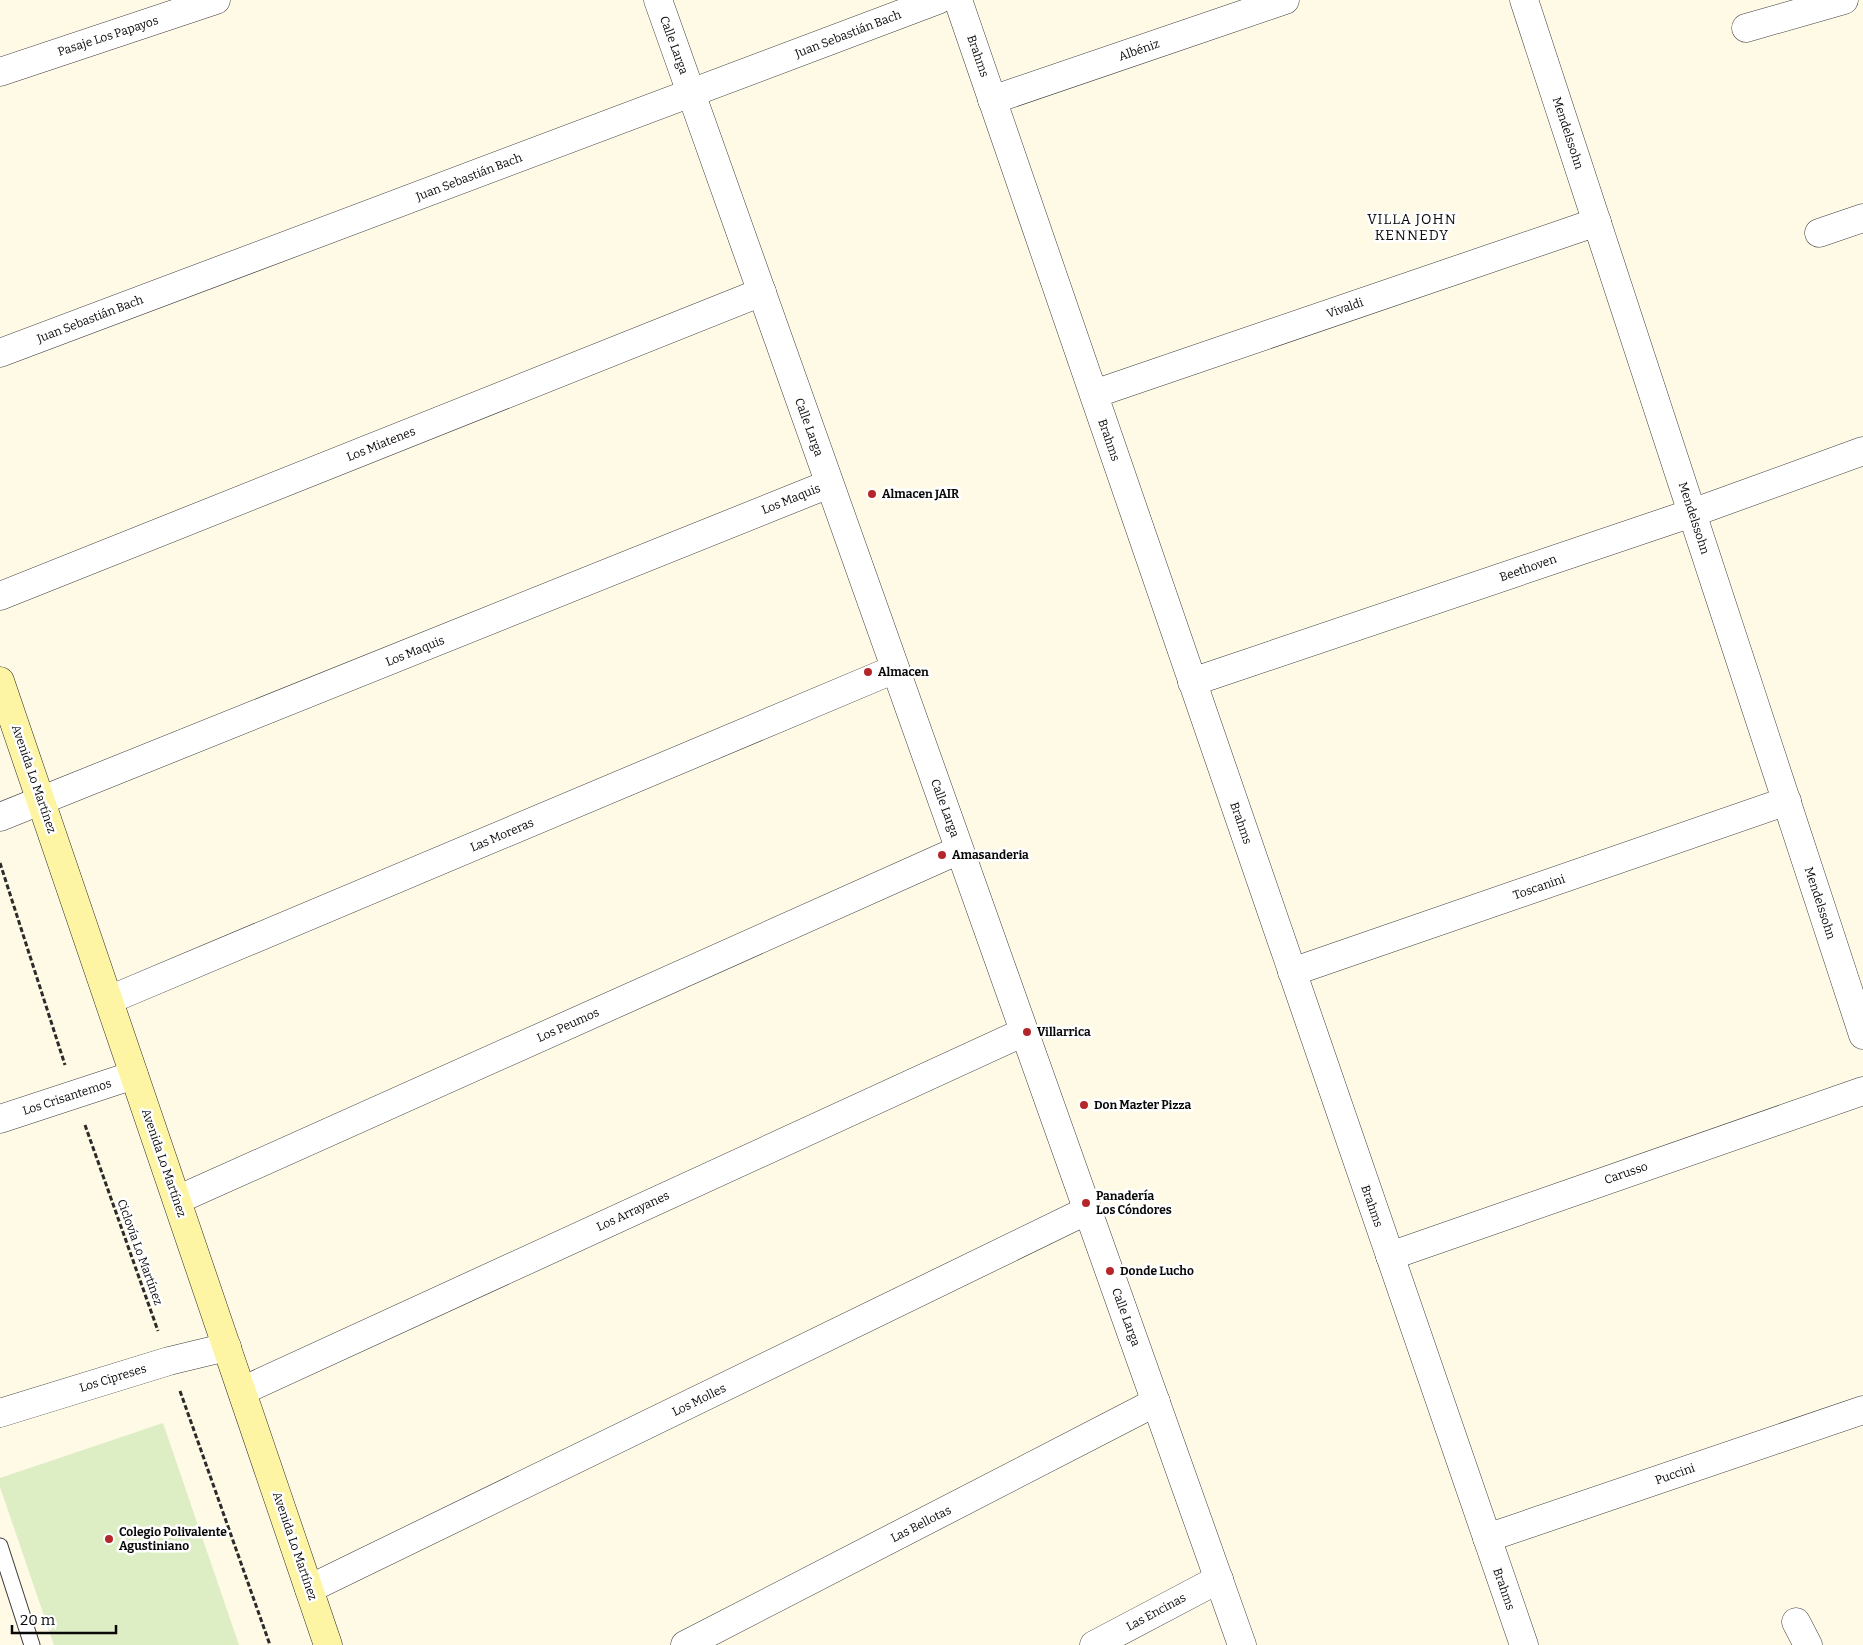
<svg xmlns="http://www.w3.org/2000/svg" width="1863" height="1645" viewBox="0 0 1863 1645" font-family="Bitter,serif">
<rect width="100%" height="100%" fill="#fffae6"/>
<!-- pitch -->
<polygon fill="#deeec4" points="163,1423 239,1645 54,1645 0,1487 0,1478"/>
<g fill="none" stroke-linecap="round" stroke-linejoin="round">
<defs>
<polyline id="lane" points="0,1546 32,1645"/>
<g id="street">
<polyline points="658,0 1242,1645"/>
<polyline points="958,0 1524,1645"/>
<polyline points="1524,0 1863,1035"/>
<polyline points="1746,28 1844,0"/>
<polyline points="0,72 216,0"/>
<polyline points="992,100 1285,0"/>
<polyline points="1819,233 1863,218"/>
<polyline points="0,353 938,0"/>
<polyline points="1094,394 1597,222"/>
<polyline points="0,596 762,292"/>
<polyline points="1192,682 1692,513 1863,451"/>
<polyline points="0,817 829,484"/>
<polyline points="1292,972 1787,801"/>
<polyline points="109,1000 895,669"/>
<polyline points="0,1119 134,1075"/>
<polyline points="177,1200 959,850"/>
<polyline points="1390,1256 1863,1091"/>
<polyline points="242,1391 1024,1032"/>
<polyline points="0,1413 169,1361 227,1347"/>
<polyline points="1487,1538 1863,1410"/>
<polyline points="309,1589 1088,1210"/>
<polyline points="1796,1622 1808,1645"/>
<polyline points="685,1645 1156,1402"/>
<polyline points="1094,1645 1219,1579"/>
</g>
<polyline id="secondary" points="0,681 328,1645"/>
</defs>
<!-- lane casing -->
<use href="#lane" stroke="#3c3c3c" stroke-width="17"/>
<!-- street casing -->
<use href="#street" stroke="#3c3c3c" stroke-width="29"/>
<!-- secondary casing -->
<use href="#secondary" stroke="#2b2b2b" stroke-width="29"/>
<!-- path -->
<g stroke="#2b2b2b" stroke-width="3" stroke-dasharray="5 2.5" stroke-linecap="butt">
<polyline points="0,863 65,1065"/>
<polyline points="85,1125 158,1331"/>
<polyline points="180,1391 270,1645"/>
</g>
<!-- lane -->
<use href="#lane" stroke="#fff" stroke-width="15"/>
<!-- street -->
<use href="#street" stroke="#fff" stroke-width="28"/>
<!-- secondary -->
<use href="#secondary" stroke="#fdf5a3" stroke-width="28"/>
</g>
<!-- markers -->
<g fill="#b4262a" stroke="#fff" stroke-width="2">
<circle cx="872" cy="494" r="5"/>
<circle cx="868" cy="672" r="5"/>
<circle cx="942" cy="855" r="5"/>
<circle cx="1027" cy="1032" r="5"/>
<circle cx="1084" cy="1105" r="5"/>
<circle cx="1086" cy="1203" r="5"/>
<circle cx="1110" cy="1271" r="5"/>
<circle cx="109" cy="1539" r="5"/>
</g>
<g text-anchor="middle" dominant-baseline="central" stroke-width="5" stroke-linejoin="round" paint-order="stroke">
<!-- street labels -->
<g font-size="12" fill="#090909" stroke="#fff">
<text transform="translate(848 34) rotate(-21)">Juan Sebastián Bach</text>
<text transform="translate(108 36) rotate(-18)">Pasaje Los Papayos</text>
<text transform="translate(674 45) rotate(70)">Calle Larga</text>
<text transform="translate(1139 50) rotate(-19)">Albéniz</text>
<text transform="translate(978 56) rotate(71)">Brahms</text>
<text transform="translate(1568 133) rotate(72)">Mendelssohn</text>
<text transform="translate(469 177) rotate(-21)">Juan Sebastián Bach</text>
<text transform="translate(1345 308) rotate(-19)">Vivaldi</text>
<text transform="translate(90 319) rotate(-21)">Juan Sebastián Bach</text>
<text transform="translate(809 427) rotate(70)">Calle Larga</text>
<text transform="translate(1109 440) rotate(71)">Brahms</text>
<text transform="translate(381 444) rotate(-22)">Los Miatenes</text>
<text transform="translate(791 499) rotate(-22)">Los Maquis</text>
<text transform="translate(1694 518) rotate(72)">Mendelssohn</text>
<text transform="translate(1528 568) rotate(-19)">Beethoven</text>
<text transform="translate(415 651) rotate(-22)">Los Maquis</text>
<text transform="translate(34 779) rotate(71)">Avenida Lo Martínez</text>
<text transform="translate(945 808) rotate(70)">Calle Larga</text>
<text transform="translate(1241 823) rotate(71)">Brahms</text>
<text transform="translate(502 835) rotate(-23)">Las Moreras</text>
<text transform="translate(1539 887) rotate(-19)">Toscanini</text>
<text transform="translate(1820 903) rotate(72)">Mendelssohn</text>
<text transform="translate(568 1025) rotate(-24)">Los Peumos</text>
<text transform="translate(67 1097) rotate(-18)">Los Crisantemos</text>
<text transform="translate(164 1163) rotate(71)">Avenida Lo Martínez</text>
<text transform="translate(1626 1173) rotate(-19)">Carusso</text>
<text transform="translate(1372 1206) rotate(71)">Brahms</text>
<text transform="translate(633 1211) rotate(-25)">Los Arrayanes</text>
<text transform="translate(140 1252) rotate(70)">Ciclovía Lo Martínez</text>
<text transform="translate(1126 1317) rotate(70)">Calle Larga</text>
<text transform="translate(113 1378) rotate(-17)">Los Cipreses</text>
<text transform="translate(699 1400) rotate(-26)">Los Molles</text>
<text transform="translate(1675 1474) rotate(-19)">Puccini</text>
<text transform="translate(921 1524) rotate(-27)">Las Bellotas</text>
<text transform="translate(295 1546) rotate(71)">Avenida Lo Martínez</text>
<text transform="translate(1504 1589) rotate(71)">Brahms</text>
<text transform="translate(1156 1612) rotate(-28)">Las Encinas</text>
</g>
<!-- poi labels -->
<g font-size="12" font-weight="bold" fill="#090909" stroke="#fff" text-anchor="start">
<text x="882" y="494">Almacen JAIR</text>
<text x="878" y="672">Almacen</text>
<text x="952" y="855">Amasanderia</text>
<text x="1037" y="1032">Villarrica</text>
<text x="1094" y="1105">Don Mazter Pizza</text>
<text x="1096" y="1196">Panadería<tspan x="1096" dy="14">Los Cóndores</tspan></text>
<text x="1120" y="1271">Donde Lucho</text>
<text x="119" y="1532">Colegio Polivalente<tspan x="119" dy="14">Agustiniano</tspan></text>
</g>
<!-- neighbourhood labels -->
<g font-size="14" letter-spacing="1" fill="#090909" stroke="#fff">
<text x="1412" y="219">VILLA JOHN<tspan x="1412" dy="16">KENNEDY</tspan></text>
</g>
</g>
<!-- scale -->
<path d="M12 1625v8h104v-8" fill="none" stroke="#090909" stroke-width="2.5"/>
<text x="20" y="1625" font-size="15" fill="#090909" stroke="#ffffff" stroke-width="4" paint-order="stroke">20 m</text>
</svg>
